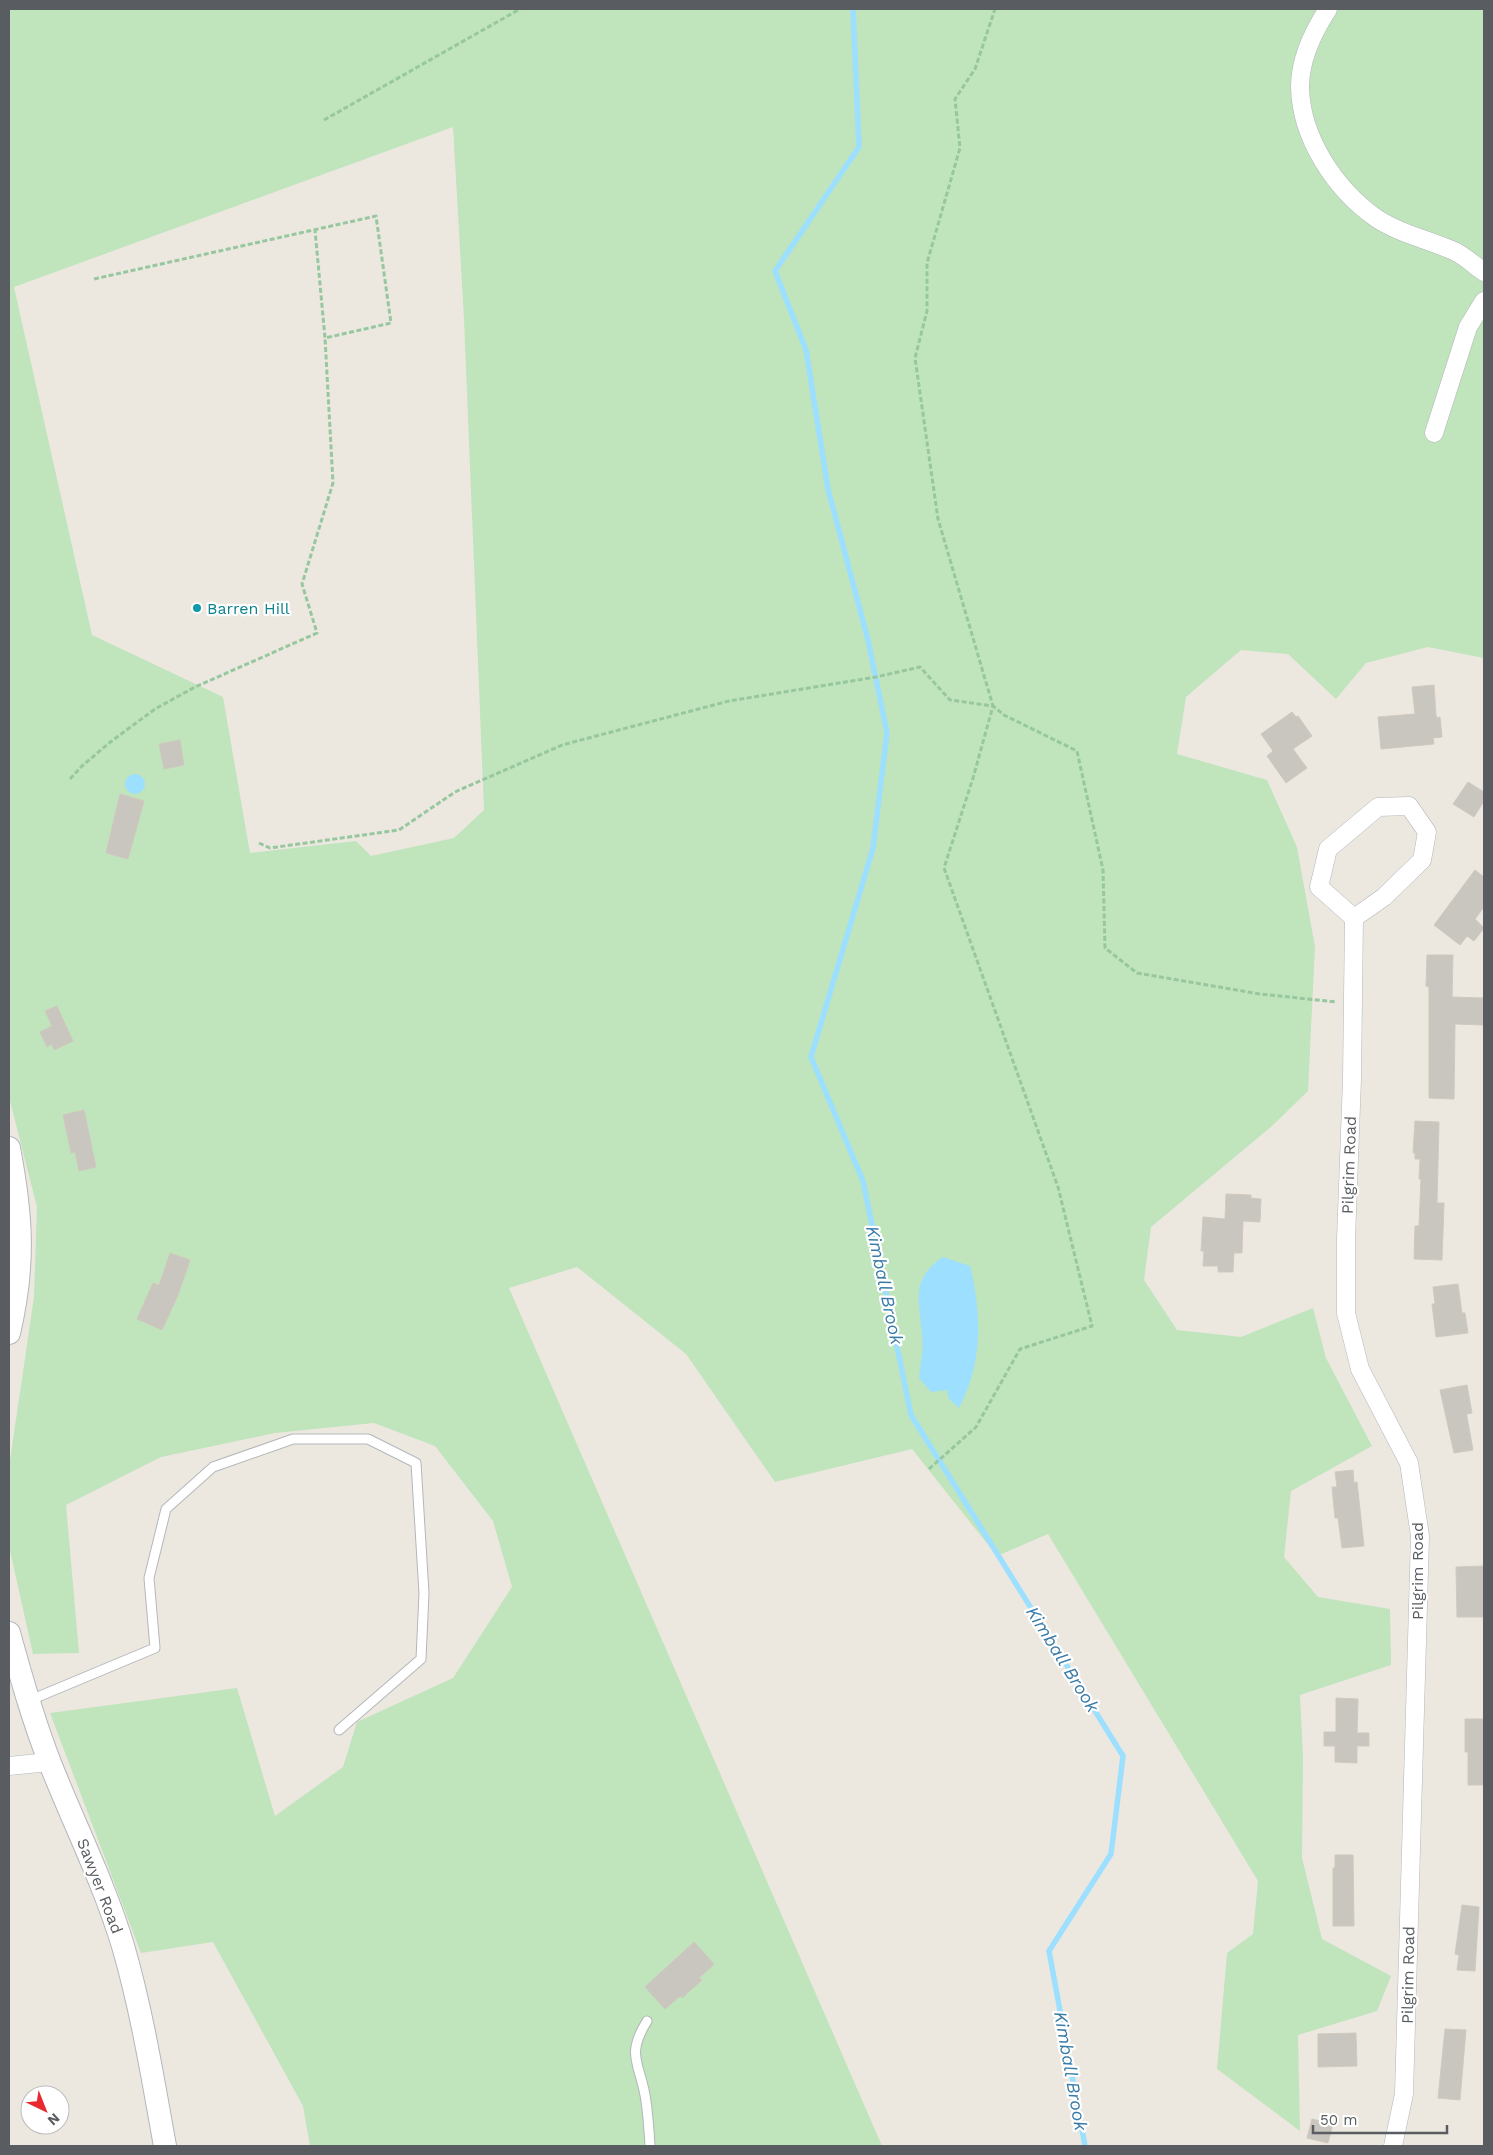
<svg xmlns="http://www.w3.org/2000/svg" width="1493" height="2155" viewBox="0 0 1493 2155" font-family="'Work Sans',sans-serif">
<rect width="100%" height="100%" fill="#ece8e0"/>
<!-- green -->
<path fill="#c0e4bc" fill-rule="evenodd" d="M9,9H1484V661V658L1428,647L1366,663L1336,699L1288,654L1241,650L1186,697L1177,754L1267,780L1297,847L1315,947L1308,1091L1272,1126L1151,1227L1144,1280L1177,1330L1241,1337L1313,1308L1326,1358L1372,1446L1291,1491L1284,1557L1318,1597L1390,1609L1391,1665L1300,1695L1303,1757L1302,1858L1322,1939L1391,1976L1377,2011L1298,2035L1300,2131L1217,2069L1227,1953L1253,1934L1258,1881L1048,1534L997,1556L912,1449L775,1482L686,1354L577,1267L509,1288L882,2146H310L303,2106L213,1942L141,1953L50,1713L237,1688L275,1816L343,1767L357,1722L453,1678L512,1587L493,1521L435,1446L374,1423L275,1433L161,1457L66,1505L79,1653L33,1654L9,1546V1467L34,1297L37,1207L9,1097ZM453,127L464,319L484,810L454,838L371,856L356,841L250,853L223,697L92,635L14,287Z"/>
<!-- water -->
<g fill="#9ddfff">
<circle cx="135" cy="784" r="10"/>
<path d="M943,1257L970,1266C982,1314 983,1363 959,1408L949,1399L947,1390L931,1392L919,1378C920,1365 924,1350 922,1336C920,1301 909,1280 943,1257Z"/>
</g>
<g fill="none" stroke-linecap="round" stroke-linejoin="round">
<!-- stream -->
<polyline stroke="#9ddfff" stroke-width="5.5" points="853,9 859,147 775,271 806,350 828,489 868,640 887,733 873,848 811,1057 863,1181 911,1415 1123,1756 1111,1854 1049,1951 1085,2146"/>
</g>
<!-- building -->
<g fill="#c9c5bf" stroke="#d0c9be">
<polygon points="1434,685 1436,715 1437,718 1440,717 1442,737 1433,738 1434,744 1381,749 1378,717 1415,714 1412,687"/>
<polygon points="1292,712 1296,717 1298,716 1312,736 1293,749 1307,768 1286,783 1267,756 1273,751 1261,734"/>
<polygon points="180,740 184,765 164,769 159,744"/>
<polygon points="1468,782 1484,792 1484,801 1474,817 1453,804"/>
<polygon points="120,794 144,801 128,859 106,853"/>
<polygon points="1475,870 1484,877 1484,907 1475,919 1484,928 1474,941 1467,936 1460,945 1434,925"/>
<polygon points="1427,955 1453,955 1452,997 1483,998 1483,1025 1455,1024 1454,1099 1429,1098 1429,987 1426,986"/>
<polygon points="57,1006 73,1041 54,1050 52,1044 47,1047 40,1032 52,1026 45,1011"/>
<polygon points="84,1110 96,1167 79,1171 75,1152 71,1153 63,1115"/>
<polygon points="1415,1121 1439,1122 1437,1203 1444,1203 1442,1260 1414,1259 1415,1226 1419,1226 1421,1179 1419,1179 1420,1159 1415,1159 1415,1153 1413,1153"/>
<polygon points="1226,1194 1251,1195 1251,1198 1261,1199 1260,1222 1243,1221 1242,1253 1234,1253 1233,1272 1218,1272 1218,1266 1203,1266 1204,1251 1201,1251 1203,1217 1225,1219"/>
<polygon points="170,1253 190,1260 178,1295 162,1330 137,1319 153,1283 159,1285"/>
<polygon points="1458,1284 1462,1313 1465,1313 1468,1333 1436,1337 1432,1304 1435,1304 1433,1287"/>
<polygon points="1467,1385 1472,1413 1467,1414 1467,1417 1473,1450 1454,1453 1440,1390"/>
<polygon points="1353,1470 1354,1483 1357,1482 1364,1546 1342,1548 1338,1518 1335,1518 1332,1487 1337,1487 1335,1472"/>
<polygon points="1484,1566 1484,1617 1457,1617 1456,1567"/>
<polygon points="1336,1698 1358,1699 1357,1733 1369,1733 1369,1746 1357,1746 1357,1763 1335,1762 1335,1746 1324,1746 1324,1732 1336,1732"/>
<polygon points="1465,1719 1484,1719 1484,1785 1468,1785 1468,1752 1465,1752"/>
<polygon points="1335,1855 1353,1855 1354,1926 1333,1926 1333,1868 1335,1868"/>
<polygon points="1462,1905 1479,1907 1475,1971 1457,1970 1459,1955 1455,1954"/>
<polygon points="694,1942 714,1964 699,1978 702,1980 682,1998 680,1996 665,2009 645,1987"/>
<polygon points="1445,2029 1466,2030 1460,2100 1438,2098"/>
<polygon points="1356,2033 1357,2066 1318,2067 1318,2034"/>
<polygon points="1312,2119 1333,2124 1328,2143 1307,2138"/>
</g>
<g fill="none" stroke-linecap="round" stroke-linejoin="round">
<defs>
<g id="service">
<polyline points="28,1701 155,1648 149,1578 166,1509 213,1467 293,1439 368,1439 416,1463 424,1593 421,1659 339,1730"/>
<path d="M647,2021C626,2055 639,2062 645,2095C648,2112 649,2129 650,2146"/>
</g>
<g id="minor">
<path d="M1328,9C1313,32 1300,58 1300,87C1301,138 1335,189 1376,218C1400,234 1430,240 1456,252C1466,257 1475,266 1484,272"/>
<polyline points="1434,433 1468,327 1484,301"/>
<polyline points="1354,918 1384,897 1422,860 1427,832 1409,806 1378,807 1328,849 1319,887 1354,918 1352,1079 1346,1239 1346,1313 1360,1369 1409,1463 1420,1536 1404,2094 1393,2146"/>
<polyline points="9,1766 49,1762"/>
</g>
<g id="tertiary">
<path d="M9,1148C22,1217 25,1265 9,1333"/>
<path d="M9,1633C21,1677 33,1720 50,1763C74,1824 104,1883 123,1946C142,2011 153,2080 165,2146"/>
</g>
</defs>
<!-- service casing -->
<use href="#service" stroke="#b3b7bb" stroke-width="11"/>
<!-- minor casing -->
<use href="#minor" stroke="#b3b7bb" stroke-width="19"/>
<!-- tertiary casing -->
<use href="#tertiary" stroke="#b3b7bb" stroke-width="24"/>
<!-- path -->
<g stroke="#97c79f" stroke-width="3" stroke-dasharray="5 2.5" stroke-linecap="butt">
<polyline points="324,120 520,9"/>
<polyline points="94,279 376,216 391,323 325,338 315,230"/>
<polyline points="70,779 82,766 109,743 155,709 195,687 317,633 302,584 333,483 325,338"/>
<polyline points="259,843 270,848 399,830 455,792 562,745 729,701 876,677 920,667 950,700 993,706 1004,715 1077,751 1103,870 1105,948 1137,973 1260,994 1337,1002"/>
<polyline points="929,1469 976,1427 1020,1349 1092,1326 1058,1187 944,868 973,778 993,706 938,519 915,358 927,311 927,263 960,148 955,99 975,69 995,9"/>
</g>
<!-- service -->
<use href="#service" stroke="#fff" stroke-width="9"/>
<!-- minor -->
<use href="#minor" stroke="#fff" stroke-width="18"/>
<!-- tertiary -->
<use href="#tertiary" stroke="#fff" stroke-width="22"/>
</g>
<!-- markers -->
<circle fill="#0f9aa8" stroke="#fff" stroke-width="2" cx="197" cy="608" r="5"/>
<g text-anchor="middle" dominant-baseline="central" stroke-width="4.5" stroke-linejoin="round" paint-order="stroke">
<!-- culture labels -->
<g font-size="16" fill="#0d838f" stroke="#fff" text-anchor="start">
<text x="207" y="608">Barren Hill</text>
</g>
<!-- street labels -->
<g font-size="16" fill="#595d61" stroke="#fff">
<text transform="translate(1349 1165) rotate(-88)">Pilgrim Road</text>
<text transform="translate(1417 1571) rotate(-90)">Pilgrim Road</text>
<text transform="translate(100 1886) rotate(69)">Sawyer Road</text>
<text transform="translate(1408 1975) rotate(-89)">Pilgrim Road</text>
</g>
<!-- water labels -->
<g font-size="18" font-style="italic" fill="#397ba7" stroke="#fff">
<text transform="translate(885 1285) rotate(78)">Kimball Brook</text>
<text transform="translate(1063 1659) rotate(58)">Kimball Brook</text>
<text transform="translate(1071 2071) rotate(80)">Kimball Brook</text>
</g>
</g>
<!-- border -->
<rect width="1493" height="2155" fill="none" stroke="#595d61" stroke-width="20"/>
<!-- north arrow -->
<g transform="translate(45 2110) rotate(137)"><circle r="24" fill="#ffffff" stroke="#bdbec0"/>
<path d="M0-4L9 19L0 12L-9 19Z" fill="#e82930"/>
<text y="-8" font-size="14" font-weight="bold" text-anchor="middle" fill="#595d61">N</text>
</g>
<!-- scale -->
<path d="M1313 2125v8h134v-8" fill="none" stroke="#595d61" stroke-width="2.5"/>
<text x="1320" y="2125" font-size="15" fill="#595d61" stroke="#ffffff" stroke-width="4" paint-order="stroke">50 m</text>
</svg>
